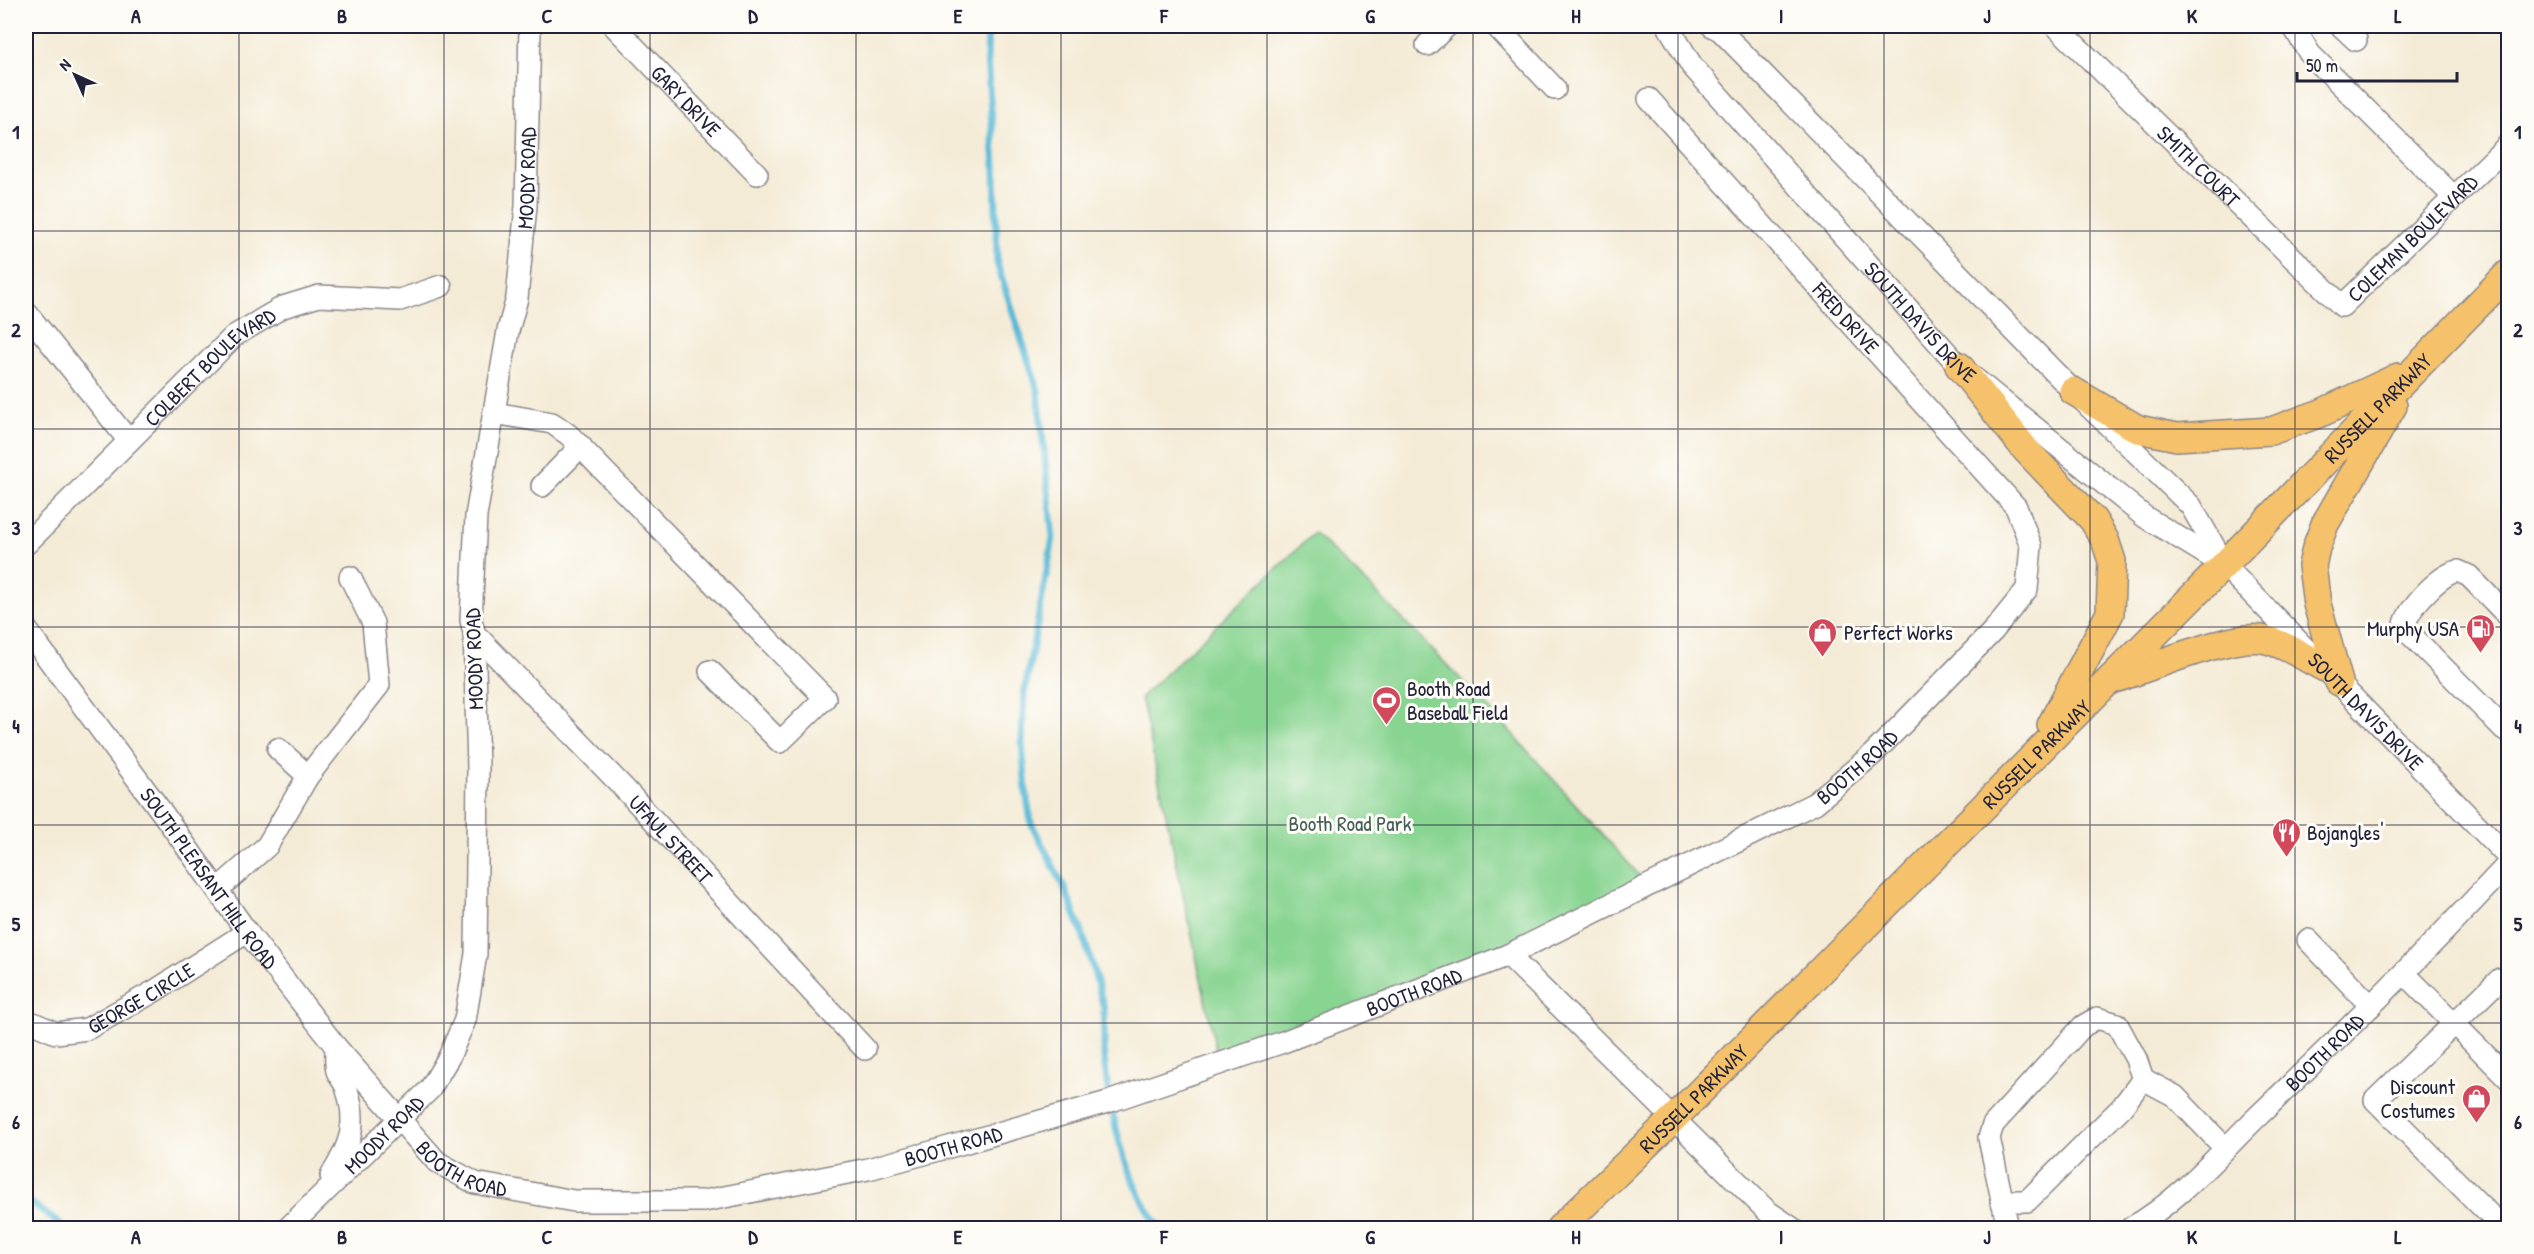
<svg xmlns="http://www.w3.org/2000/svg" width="2534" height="1254" viewBox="0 0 2534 1254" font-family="'Patrick Hand',sans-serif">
<rect width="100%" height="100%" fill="#fdfcf7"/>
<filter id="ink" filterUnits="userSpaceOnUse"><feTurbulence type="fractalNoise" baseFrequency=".0167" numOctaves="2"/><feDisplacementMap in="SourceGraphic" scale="12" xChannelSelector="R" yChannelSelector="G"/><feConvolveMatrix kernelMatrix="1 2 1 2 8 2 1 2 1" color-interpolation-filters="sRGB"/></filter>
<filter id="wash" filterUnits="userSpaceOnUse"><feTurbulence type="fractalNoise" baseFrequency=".008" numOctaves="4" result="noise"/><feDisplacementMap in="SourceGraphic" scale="24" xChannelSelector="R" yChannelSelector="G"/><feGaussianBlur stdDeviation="1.35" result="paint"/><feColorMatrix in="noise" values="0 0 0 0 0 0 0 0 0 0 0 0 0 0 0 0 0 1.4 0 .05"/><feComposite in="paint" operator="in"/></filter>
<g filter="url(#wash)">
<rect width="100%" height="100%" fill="#f4ebd6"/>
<!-- green -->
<polygon fill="#88d491" stroke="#557b66" stroke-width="1.5" points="1314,533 1371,587 1491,710 1648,885 1508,955 1219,1064 1141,697"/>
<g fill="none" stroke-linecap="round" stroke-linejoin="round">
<!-- stream -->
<g stroke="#58b9d7" stroke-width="7">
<polyline points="988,26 987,58 995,166 997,263 1038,390 1053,538 1024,695 1022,743 1026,791 1031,823 1064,887 1082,932 1096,978 1104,1009 1104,1058 1108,1090"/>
<path d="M1111,1106C1120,1149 1133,1193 1160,1228"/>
<polyline points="26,1199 65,1228"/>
</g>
</g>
</g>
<g filter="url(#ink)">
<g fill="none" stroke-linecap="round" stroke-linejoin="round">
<defs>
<g id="minor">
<path id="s1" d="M614,26L757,174"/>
<polyline points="1496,26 1555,89"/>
<path id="s2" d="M1668,26L1692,66L1959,366L2145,517L2224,565L2508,857"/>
<polyline points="1712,26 1720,30 2073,391 2191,506 2224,564"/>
<path id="s3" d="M2056,26L2342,306L2508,145"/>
<polyline points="2293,26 2310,54 2454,197"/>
<polyline points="2341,26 2356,40"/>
<polyline points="1427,45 1447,26"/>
<polyline points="26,312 129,441"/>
<polyline points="494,413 552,423 569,435 825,698 780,742 710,671"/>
<polyline points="542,486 581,446"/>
<path id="s4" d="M26,544L234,336L283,307L319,296L400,300L441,286"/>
<path d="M2508,616L2469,576L2458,571C2440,574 2410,606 2405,624L2409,633L2504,729L2508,731"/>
<path id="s5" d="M26,629L161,811L247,932L336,1047L437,1162L475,1183L574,1201H704L868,1169L935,1151L1111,1101L1283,1042L1508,955L1815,803L1873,754L1994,630L2027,589L2031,546L2016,507L1649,99"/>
<path id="s6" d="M474,633L621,785L865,1049"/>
<polyline points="278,749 308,776"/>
<polyline points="218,889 267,846 308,776 379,685 373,623 350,577"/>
<polyline points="2308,940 2371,1006"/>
<polyline points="1508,955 1767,1211 1792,1228"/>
<polyline points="2405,974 2508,1078"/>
<polyline points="2500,979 2375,1100 2503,1228"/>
<path id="s7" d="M26,1020L56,1033L87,1029L153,992L247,932"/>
<polyline points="2143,1079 2175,1096 2225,1148"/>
<path d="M331,1176C350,1146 359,1123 346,1087C344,1081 339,1077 337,1071C335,1064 336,1054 336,1047"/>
<polyline points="2001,1201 2027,1201 2122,1107 2143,1079 2136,1059 2117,1024 2097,1018 2083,1026 1993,1125 1989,1138 2008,1228"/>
<path id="s8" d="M288,1228L430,1089L449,1057L465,1020L476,954L478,768L474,633L471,620L476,516L508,331L517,298L526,206L530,26"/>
<path id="s9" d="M2131,1228C2179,1201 2217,1156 2257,1117C2343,1035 2427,951 2508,864"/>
</g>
<g id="major">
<polyline points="1959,366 2026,450 2093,520 2105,540 2112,561 2110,613 2051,725"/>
<polyline points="2073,391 2138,429 2177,437 2271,431 2321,413 2398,377"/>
<path d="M2112,680C2147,669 2229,634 2262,639C2284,643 2305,658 2325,668"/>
<polyline points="2339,682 2317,604 2312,566 2316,548 2325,524 2393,406"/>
<path id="s10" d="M1560,1228L1674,1118L2224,565L2508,274"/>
</g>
</defs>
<!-- minor casing -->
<use href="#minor" stroke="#8b8688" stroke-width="24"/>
<!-- major casing -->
<use href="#major" stroke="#8b8688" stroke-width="30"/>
<!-- minor -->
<use href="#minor" stroke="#fff" stroke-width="21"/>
<!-- major -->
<use href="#major" stroke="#f5c16b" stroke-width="27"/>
</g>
</g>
<!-- grid -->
<path fill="none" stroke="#22223b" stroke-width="1.5" stroke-opacity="0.55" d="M239,26V1228M444,26V1228M650,26V1228M856,26V1228M1061,26V1228M1267,26V1228M1473,26V1228M1678,26V1228M1884,26V1228M2090,26V1228M2295,26V1228M26,231H2508M26,429H2508M26,627H2508M26,825H2508M26,1023H2508"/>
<!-- icons -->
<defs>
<symbol id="fuel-pin" viewBox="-11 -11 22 30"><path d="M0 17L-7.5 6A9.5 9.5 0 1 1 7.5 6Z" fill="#d1495b" stroke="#fdfcf7"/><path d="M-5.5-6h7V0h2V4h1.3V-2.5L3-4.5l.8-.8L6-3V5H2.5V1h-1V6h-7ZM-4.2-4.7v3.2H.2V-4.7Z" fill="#fff"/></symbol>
<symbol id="shop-pin" viewBox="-11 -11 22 30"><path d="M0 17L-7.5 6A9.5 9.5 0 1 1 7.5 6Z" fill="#d1495b" stroke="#fdfcf7"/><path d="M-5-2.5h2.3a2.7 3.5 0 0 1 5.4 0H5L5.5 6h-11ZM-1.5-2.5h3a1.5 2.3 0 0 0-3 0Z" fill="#fff"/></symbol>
<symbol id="stadium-pin" viewBox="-11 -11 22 30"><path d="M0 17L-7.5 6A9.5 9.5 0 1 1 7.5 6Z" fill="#d1495b" stroke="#fdfcf7"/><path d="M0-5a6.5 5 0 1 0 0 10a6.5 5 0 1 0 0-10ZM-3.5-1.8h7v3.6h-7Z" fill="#fff"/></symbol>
<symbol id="restaurant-pin" viewBox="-11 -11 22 30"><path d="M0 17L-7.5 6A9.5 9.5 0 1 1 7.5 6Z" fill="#d1495b" stroke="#fdfcf7"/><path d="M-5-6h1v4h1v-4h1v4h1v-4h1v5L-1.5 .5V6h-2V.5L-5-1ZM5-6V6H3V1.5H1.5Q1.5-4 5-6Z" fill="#fff"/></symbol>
</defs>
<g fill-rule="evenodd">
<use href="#fuel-pin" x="2464" y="612" width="33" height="45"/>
<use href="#shop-pin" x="1806" y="616" width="33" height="45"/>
<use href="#stadium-pin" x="1370" y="684" width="33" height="45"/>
<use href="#restaurant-pin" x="2270" y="816" width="33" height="45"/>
<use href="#shop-pin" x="2460" y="1082" width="33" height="45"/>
</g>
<g text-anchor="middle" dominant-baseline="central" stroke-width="6" stroke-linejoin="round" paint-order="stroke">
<!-- street labels -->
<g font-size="21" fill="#22223b" stroke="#fdfcf7">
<text stroke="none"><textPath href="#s1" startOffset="104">GARY DRIVE</textPath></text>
<text stroke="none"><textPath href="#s3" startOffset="200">SMITH COURT</textPath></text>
<text stroke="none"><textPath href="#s8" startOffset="1124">MOODY ROAD</textPath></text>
<text stroke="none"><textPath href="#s3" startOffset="498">COLEMAN BOULEVARD</textPath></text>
<text transform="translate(1846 318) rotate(48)">FRED DRIVE</text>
<text stroke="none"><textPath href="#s2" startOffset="390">SOUTH DAVIS DRIVE</textPath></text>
<text stroke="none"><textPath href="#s4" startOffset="256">COLBERT BOULEVARD</textPath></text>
<text stroke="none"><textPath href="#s10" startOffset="1158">RUSSELL PARKWAY</textPath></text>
<text transform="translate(474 659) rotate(-92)">MOODY ROAD</text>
<text stroke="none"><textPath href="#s2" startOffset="984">SOUTH DAVIS DRIVE</textPath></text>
<text stroke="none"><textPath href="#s10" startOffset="672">RUSSELL PARKWAY</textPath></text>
<text stroke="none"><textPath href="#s5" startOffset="2188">BOOTH ROAD</textPath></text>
<text stroke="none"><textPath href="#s6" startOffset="285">UFAUL STREET</textPath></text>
<text stroke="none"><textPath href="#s5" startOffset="309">SOUTH PLEASANT HILL ROAD</textPath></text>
<text stroke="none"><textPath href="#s5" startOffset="1689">BOOTH ROAD</textPath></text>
<text stroke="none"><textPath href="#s7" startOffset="126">GEORGE CIRCLE</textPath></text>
<text stroke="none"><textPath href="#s9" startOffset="262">BOOTH ROAD</textPath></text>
<text stroke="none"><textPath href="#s10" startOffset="186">RUSSELL PARKWAY</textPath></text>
<text stroke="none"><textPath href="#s8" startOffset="134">MOODY ROAD</textPath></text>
<text stroke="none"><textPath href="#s5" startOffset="1203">BOOTH ROAD</textPath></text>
<text stroke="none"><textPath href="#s5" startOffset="699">BOOTH ROAD</textPath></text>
</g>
<!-- poi labels -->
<g font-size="21" fill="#22223b" stroke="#fdfcf7" text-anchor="start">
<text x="2459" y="628" text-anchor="end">Murphy USA</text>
<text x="1844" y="632">Perfect Works</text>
<text x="1407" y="688">Booth Road<tspan x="1407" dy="24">Baseball Field</tspan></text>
<text x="2307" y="832">Bojangles'</text>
<text x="2455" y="1086" text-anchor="end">Discount<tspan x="2455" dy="24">Costumes</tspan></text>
</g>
<!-- park labels -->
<g font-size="21" fill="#466059" stroke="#fdfcf7">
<text x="1350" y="823">Booth Road Park</text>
</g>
</g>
<!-- margin -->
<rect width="2534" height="1254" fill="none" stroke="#fdfcf7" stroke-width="66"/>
<!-- north arrow -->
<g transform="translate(75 75) rotate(315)" stroke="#fdfcf7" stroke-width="4.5" paint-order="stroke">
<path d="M0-4.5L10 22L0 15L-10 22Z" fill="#22223b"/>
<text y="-9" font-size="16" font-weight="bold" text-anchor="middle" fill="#22223b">N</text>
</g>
<!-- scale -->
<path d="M2297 72v9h160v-9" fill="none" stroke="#22223b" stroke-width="3"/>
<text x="2306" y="72" font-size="18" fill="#22223b" stroke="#fdfcf7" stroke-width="4.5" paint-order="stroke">50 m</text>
<rect x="33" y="33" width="2468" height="1188" fill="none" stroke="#22223b" stroke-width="2"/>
<g font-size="20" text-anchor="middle" font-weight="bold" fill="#22223b">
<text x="136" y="23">A</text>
<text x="342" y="23">B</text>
<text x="547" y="23">C</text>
<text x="753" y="23">D</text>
<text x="958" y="23">E</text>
<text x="1164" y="23">F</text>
<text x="1370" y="23">G</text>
<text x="1576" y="23">H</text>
<text x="1781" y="23">I</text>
<text x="1987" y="23">J</text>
<text x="2192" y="23">K</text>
<text x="2398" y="23">L</text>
<text x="16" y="139">1</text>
<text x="2518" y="139">1</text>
<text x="16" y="337">2</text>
<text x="2518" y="337">2</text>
<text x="16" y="535">3</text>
<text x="2518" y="535">3</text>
<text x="16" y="733">4</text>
<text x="2518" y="733">4</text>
<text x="16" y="931">5</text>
<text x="2518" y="931">5</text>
<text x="16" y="1129">6</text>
<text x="2518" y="1129">6</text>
<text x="136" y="1244">A</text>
<text x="342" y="1244">B</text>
<text x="547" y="1244">C</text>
<text x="753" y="1244">D</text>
<text x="958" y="1244">E</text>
<text x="1164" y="1244">F</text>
<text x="1370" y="1244">G</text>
<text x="1576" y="1244">H</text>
<text x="1781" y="1244">I</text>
<text x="1987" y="1244">J</text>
<text x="2192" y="1244">K</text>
<text x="2398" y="1244">L</text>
</g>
</svg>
